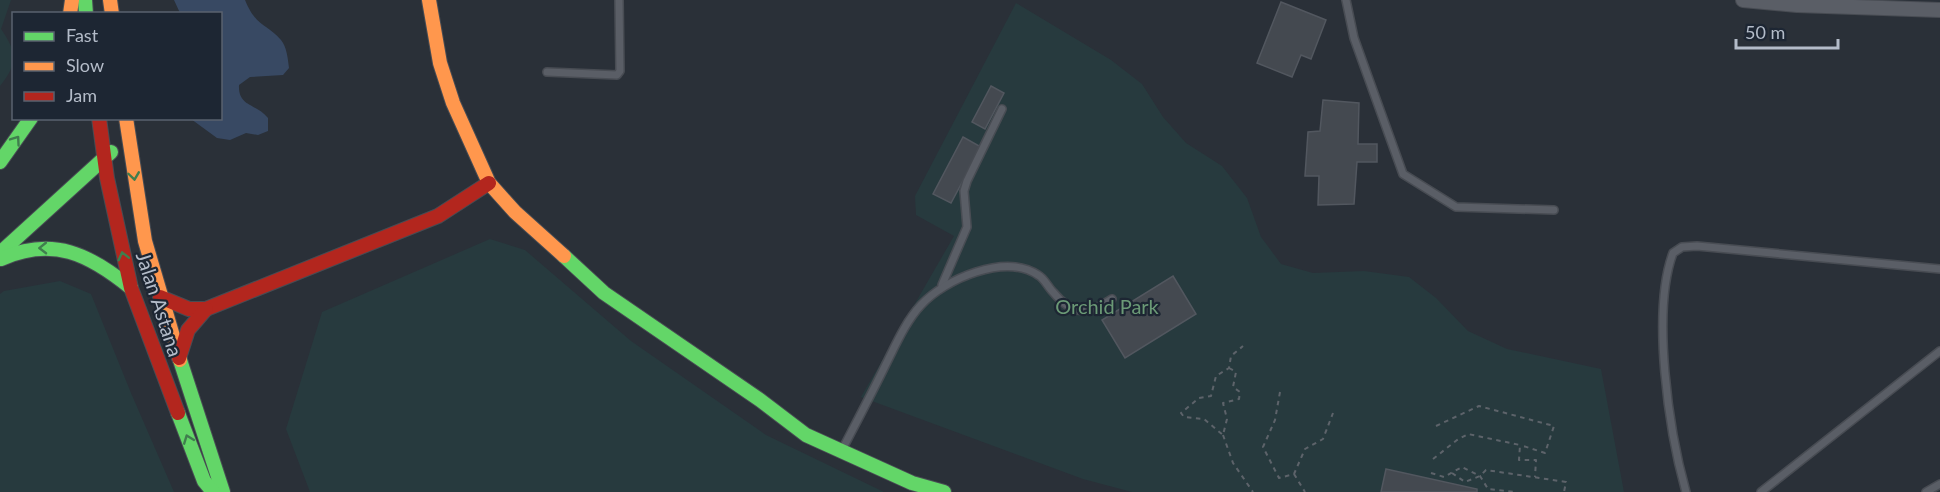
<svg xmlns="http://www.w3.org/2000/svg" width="1940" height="492" viewBox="0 0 1940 492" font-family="Lato,sans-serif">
<rect width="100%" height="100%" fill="#2a3038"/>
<!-- green -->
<g fill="#273a3e">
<path d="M0,0H11L1,29C17,53 19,62 0,86Z"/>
<polygon points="1016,3 1111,60 1142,84 1163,117 1186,143 1222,166 1247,198 1261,237 1281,264 1313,273 1364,271 1409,277 1436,298 1468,331 1507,349 1601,369 1624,492 1132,492 1083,479 861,397 954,236 916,215 915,196"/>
<polygon points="490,239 525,250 631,341 766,435 884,492 310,492 286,429 322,312"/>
<polygon points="60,281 91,294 131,393 174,492 0,492 0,294 4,291"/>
</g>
<!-- water -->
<path fill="#384963" d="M174,0H245C256,27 266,23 281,40C287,47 288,60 289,68L283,75L250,77L239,85C238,107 256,103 268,118V131L258,135L246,133L230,140L217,138L191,119L220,118V14L180,13Z"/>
<!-- building -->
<g fill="#444950" stroke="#52575f" stroke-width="1.5">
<polygon points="1281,2 1326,20 1311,59 1301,55 1292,77 1257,63"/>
<polygon points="991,86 1004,93 985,129 972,122"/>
<polygon points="1323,100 1359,103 1358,144 1377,144 1377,162 1357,162 1354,204 1318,205 1319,176 1305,176 1308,132 1320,131"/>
<polygon points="963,137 981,147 951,203 933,194"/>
<polygon points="1173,276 1196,314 1125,358 1102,320"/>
<polygon points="1386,469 1477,489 1477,492 1381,492"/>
</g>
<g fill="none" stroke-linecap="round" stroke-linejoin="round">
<defs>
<g id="lane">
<polyline points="1346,0 1354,38 1403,174 1456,207 1554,210"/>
<polyline points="547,72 617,75 620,71 619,0"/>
<polyline points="942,285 967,227 964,191 967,181 1002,109"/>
<path d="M842,450C857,421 872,393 886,364C896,344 906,321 921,305C945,279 1005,253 1038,275C1044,278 1048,287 1053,292C1073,316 1088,315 1112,299"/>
<path d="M1686,492C1669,432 1651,312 1673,253L1682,247L1697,246L1940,269"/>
<polyline points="1761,492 1940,351"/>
<polyline points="1926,492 1940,484"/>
</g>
<polyline id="street" points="1743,0 1797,5 1940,10"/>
<g id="fast">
<polyline points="85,0 86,14"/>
<polyline points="0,162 31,118"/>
<polyline points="0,253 111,152"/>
<polyline points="564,256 604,293 760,400 806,435 912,483 944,492"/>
<path d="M1,259C53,236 89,254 131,288"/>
<polyline points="180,360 223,492"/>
<polyline points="178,413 204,481 213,492"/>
</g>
<g id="slow">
<polyline points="110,0 112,14"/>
<polyline points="429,0 440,63 453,103 489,183 515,212 564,256"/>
<polyline points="70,14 72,0"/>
<polyline points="126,118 145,241 180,360"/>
</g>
<g id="jam">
<polyline points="99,118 107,178 131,288 178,413"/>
<polyline points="160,297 189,309 206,309 438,216 489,183"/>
<polyline points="179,358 188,330 206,309"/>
</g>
</defs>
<!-- lane casing -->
<use href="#lane" stroke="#484c53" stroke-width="10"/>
<!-- street casing -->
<use href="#street" stroke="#484c53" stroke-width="16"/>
<!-- fast casing -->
<use href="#fast" stroke="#484c53" stroke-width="16"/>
<!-- slow casing -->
<use href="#slow" stroke="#484c53" stroke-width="16"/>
<!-- jam casing -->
<use href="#jam" stroke="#484c53" stroke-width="16"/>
<!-- path -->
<g stroke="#5d636a" stroke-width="2" stroke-dasharray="4.5 4.5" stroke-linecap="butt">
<polyline points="1229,368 1236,372 1233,387 1240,392 1239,399 1223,403 1227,419 1223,435 1204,419 1184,417 1181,413 1199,398 1211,396 1216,376 1229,368 1231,356 1243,346"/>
<polyline points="1280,392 1275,420 1263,447 1279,478 1294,474 1305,449 1323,439 1333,413"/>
<polyline points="1436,426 1479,406 1554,426 1545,453 1520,445"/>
<polyline points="1223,435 1233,463 1253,492"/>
<polyline points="1433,459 1457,440 1468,434 1520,445 1519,460 1536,460 1535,477"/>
<polyline points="1431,473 1444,477 1462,467 1480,476 1488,489 1516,492"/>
<polyline points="1452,473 1465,482 1480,476 1486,470 1566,482 1564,492"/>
<polyline points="1294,474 1305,492"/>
</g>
<!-- lane -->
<use href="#lane" stroke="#5a5e66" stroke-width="7"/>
<!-- street -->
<use href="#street" stroke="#5a5e66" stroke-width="14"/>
<!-- fast -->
<use href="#fast" stroke="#63d668" stroke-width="14"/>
<!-- slow -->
<use href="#slow" stroke="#ff974d" stroke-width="14"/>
<!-- jam -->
<use href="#jam" stroke="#b3261e" stroke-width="14"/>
</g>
<!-- one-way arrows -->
<defs><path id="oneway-chevron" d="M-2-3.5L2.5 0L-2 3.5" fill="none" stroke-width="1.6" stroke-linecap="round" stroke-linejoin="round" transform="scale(1.5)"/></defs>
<g stroke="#407e4e">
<use href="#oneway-chevron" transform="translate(16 140) rotate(-55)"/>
<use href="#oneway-chevron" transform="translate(134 176) rotate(82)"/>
<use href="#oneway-chevron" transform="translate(43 248) rotate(179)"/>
<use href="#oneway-chevron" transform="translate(123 256) rotate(-104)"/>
<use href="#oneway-chevron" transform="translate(188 439) rotate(-111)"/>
</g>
<g text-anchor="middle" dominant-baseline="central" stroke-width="4.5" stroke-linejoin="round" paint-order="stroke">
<!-- street labels -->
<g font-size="20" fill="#b4bcc9" stroke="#1d2633">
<text transform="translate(160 304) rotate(72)">Jalan Astana</text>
</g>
<!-- park labels -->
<g font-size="20" fill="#6b9a76" stroke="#1d2633">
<text x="1107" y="306">Orchid Park</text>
</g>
</g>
<!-- legend -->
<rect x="12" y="12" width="210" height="108" fill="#1d2633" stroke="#59626f" stroke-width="1.5"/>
<rect x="24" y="32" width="30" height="9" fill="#63d668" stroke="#59626f" stroke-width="1.5"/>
<text x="66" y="42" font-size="18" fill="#b4bcc9">Fast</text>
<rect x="24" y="62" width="30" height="9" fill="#ff974d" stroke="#59626f" stroke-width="1.5"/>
<text x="66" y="72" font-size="18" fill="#b4bcc9">Slow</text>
<rect x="24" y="92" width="30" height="9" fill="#b3261e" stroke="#59626f" stroke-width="1.5"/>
<text x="66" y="102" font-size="18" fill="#b4bcc9">Jam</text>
<!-- scale -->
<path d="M1736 39v9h102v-9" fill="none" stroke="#b4bcc9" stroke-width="3"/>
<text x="1745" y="39" font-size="18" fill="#b4bcc9" stroke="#1d2633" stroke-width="4.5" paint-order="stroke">50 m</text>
</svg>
